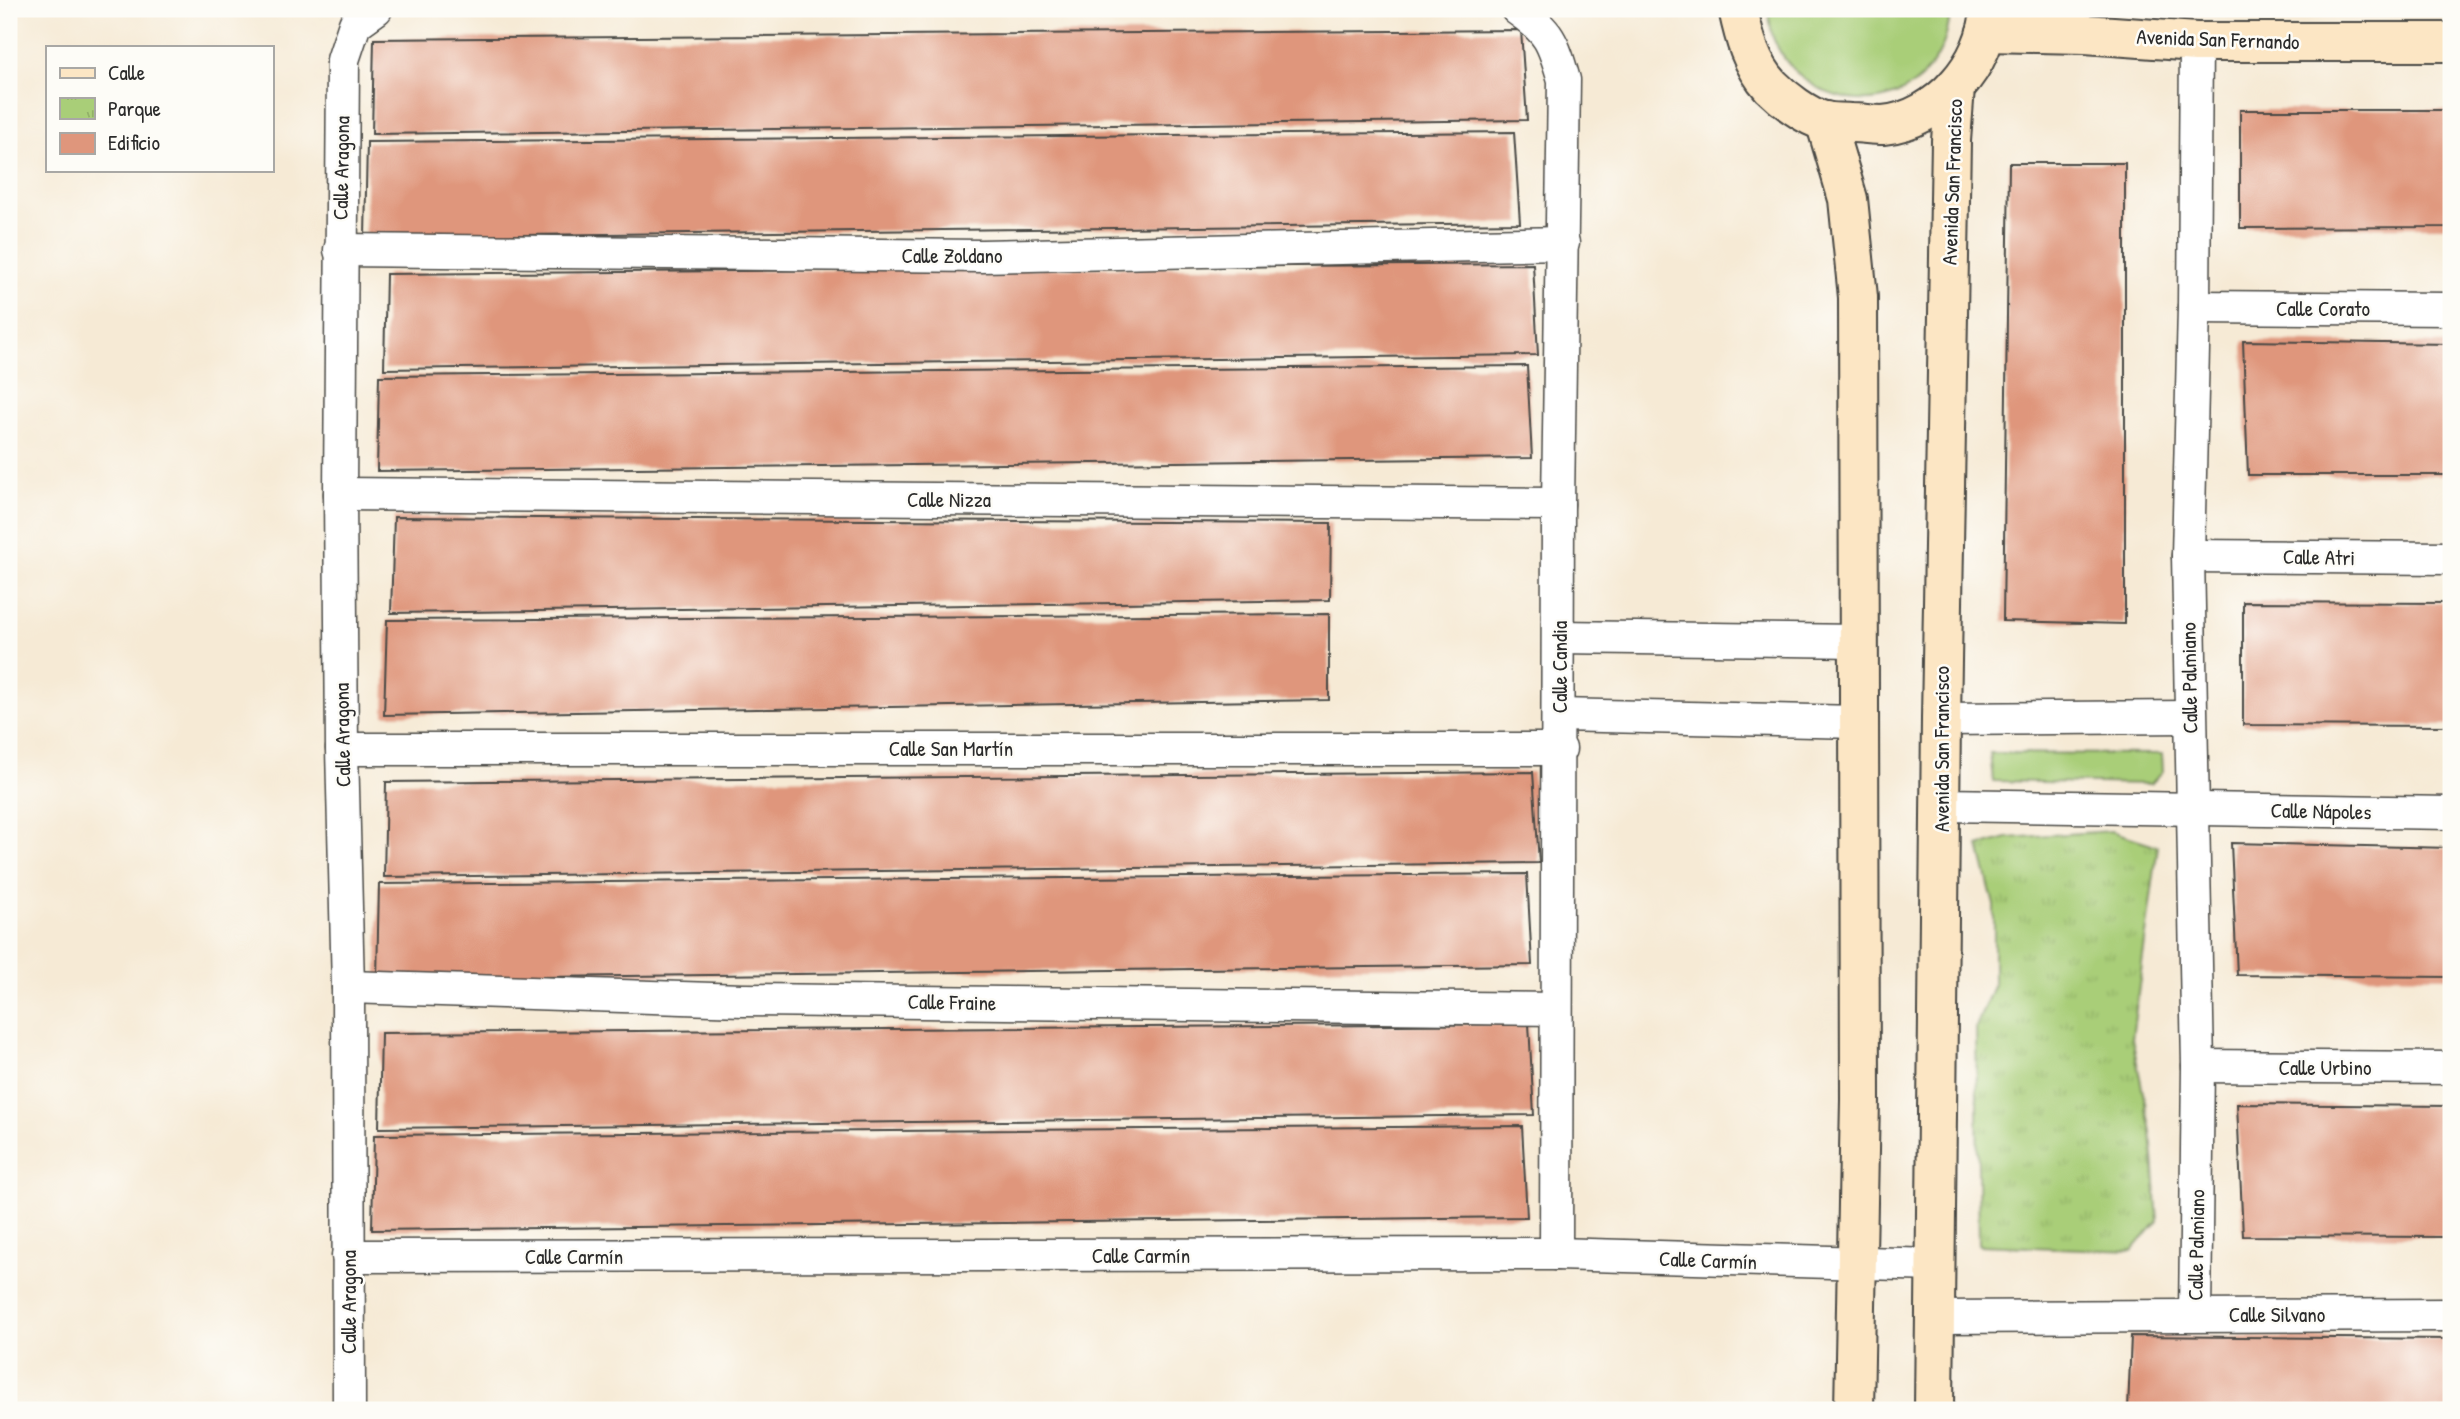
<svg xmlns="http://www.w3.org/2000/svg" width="2460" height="1419" viewBox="0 0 2460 1419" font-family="'Patrick Hand',sans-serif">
<defs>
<pattern id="park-tufts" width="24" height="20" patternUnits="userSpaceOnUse" patternTransform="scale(1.75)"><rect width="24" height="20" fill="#a9ce78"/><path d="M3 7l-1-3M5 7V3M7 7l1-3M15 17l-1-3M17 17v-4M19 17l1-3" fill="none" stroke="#92b168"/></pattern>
</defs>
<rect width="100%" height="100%" fill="#fdfcf7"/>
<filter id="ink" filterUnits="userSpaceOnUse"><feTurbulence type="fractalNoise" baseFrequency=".0143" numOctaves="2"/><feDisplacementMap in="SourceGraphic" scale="14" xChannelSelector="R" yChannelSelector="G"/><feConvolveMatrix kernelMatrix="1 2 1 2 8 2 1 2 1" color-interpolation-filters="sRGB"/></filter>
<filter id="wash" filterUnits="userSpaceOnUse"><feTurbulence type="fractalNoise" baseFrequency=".00686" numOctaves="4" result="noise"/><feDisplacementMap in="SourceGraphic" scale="28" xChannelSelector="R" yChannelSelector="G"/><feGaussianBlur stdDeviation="1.57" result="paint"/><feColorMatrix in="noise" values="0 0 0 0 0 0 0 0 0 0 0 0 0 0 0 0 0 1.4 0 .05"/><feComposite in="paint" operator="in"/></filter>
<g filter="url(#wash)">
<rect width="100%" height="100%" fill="#f6ead5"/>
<!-- grass -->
<g fill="#a9ce78" stroke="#6a7c52" stroke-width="2">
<path d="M1768,9H1950L1951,11C1948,29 1945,46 1934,62C1893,125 1802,105 1774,40C1770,31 1770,19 1768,9Z"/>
<polygon points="1990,753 2162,754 2163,771 2151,784 1993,781"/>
</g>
<!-- park -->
<polygon fill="url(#park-tufts)" stroke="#6a7c52" stroke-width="2" points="2111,831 2158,846 2132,1038 2151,1132 2158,1221 2132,1251 1979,1245 1976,1027 1994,984 1994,905 1979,846 2007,838"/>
<g id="blocks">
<!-- building -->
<g fill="#df967c">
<polygon points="1521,30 1527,120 372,134 374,39"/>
<polygon points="2240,110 2451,110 2451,227 2240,228"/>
<polygon points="1514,132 1520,223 365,237 367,142"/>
<polygon points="2009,163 2125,163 2125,624 2003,621"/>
<polygon points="1533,264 1538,355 384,369 386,274"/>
<polygon points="2243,341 2451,344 2451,475 2248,475"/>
<polygon points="1527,366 1532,458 377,471 379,376"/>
<polygon points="394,517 1331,523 1330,600 391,613"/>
<polygon points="2243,602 2451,603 2451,726 2243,725"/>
<polygon points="1329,614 1329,700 384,715 387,620"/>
<polygon points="1533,772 1539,863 384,877 386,782"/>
<polygon points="2231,843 2451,848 2451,977 2237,975"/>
<polygon points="1527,874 1532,965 377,979 379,884"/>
<polygon points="1529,1024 1534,1115 379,1128 381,1033"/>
<polygon points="2237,1104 2451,1106 2451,1237 2243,1236"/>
<polygon points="1522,1126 1527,1217 372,1230 374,1135"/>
<polygon points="2131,1336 2451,1339 2451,1410 2128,1410"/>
</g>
</g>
</g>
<g filter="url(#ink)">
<use href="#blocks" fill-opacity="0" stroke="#494844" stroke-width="2"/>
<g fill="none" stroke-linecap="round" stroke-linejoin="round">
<defs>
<g id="street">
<path d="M1517,9C1550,32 1553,42 1564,80L1558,504L1556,1254"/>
<polyline points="340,250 982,256 1563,243"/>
<polyline points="2194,307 2451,309"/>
<polyline points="340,494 1558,504"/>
<polyline points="2188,556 2451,558"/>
<polyline points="1559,637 1858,641"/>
<polyline points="1558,715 1858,722"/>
<polyline points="1941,719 2190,717"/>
<polyline points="342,749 1560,749"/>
<polyline points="1941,805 2451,813"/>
<polyline points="348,987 743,1000 1556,1009"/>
<polyline points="2198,1066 2451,1068"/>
<polyline points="348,1256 1556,1254 1935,1265"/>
<polyline points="2195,1315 2198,1066 2188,556 2194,307 2196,42"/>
<polyline points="1934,1317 2451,1315"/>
<polyline points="349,1410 348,987 342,749 340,494 343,60 355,24 376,9"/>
</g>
<g id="secondary">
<path d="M1738,9C1744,37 1751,64 1771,86C1784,99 1806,116 1824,121C1832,123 1843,122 1851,123C1861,123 1873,125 1883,125C1939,120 1987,63 1990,9"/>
<polyline points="1986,32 2085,34 2196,42 2451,42"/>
<polyline points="1825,121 1848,199 1858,297 1860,1099 1854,1410"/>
<polyline points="1934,1410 1941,719 1951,141 1955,87"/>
</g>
</defs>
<!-- street casing -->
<use href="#street" stroke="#494844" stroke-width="35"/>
<!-- secondary casing -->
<use href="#secondary" stroke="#494844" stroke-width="42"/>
<!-- street -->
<use href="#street" stroke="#fff" stroke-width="32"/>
<!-- secondary -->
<use href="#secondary" stroke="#fce6c4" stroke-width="38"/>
</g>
</g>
<g text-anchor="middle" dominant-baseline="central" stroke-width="5" stroke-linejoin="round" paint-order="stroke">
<!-- street labels -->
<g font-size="21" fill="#2b2b2b" stroke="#fdfcf7">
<text transform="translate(2218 39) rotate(2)">Avenida San Fernando</text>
<text transform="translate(341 168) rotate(-89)">Calle Aragona</text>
<text transform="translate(1952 182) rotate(-88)">Avenida San Francisco</text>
<text x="952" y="255">Calle Zoldano</text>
<text x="2323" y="308">Calle Corato</text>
<text x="949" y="499">Calle Nizza</text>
<text transform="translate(2319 557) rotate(1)">Calle Atri</text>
<text transform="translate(1559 667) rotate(-90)">Calle Candia</text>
<text transform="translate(2189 678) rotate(-91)">Calle Palmiano</text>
<text transform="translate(342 735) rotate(-91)">Calle Aragona</text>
<text x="951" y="748">Calle San Martín</text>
<text transform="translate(1941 749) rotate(-90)">Avenida San Francisco</text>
<text transform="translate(2321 811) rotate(1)">Calle Nápoles</text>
<text transform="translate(952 1002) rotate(1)">Calle Fraine</text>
<text x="2325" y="1067">Calle Urbino</text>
<text transform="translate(2196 1245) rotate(-89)">Calle Palmiano</text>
<text x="1141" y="1255">Calle Carmín</text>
<text x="574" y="1256">Calle Carmín</text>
<text transform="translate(1708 1260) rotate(2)">Calle Carmín</text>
<text transform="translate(348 1302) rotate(-90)">Calle Aragona</text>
<text x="2277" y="1314">Calle Silvano</text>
</g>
</g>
<!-- margin -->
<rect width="2460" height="1419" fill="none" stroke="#fdfcf7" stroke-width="35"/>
<!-- legend -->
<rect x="46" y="46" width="228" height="126" fill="#fdfcf7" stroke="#a9a8a5" stroke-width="2"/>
<rect x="60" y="68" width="35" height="10" fill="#fce6c4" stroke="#a9a8a5" stroke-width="2"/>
<text x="108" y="80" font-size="21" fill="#2b2b2b">Calle</text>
<rect x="60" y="98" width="35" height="21" fill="url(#park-tufts)" stroke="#a9a8a5" stroke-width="2"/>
<text x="108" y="116" font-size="21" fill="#2b2b2b">Parque</text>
<rect x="60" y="133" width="35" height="21" fill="#df967c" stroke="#a9a8a5" stroke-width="2"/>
<text x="108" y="150" font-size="21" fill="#2b2b2b">Edificio</text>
</svg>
